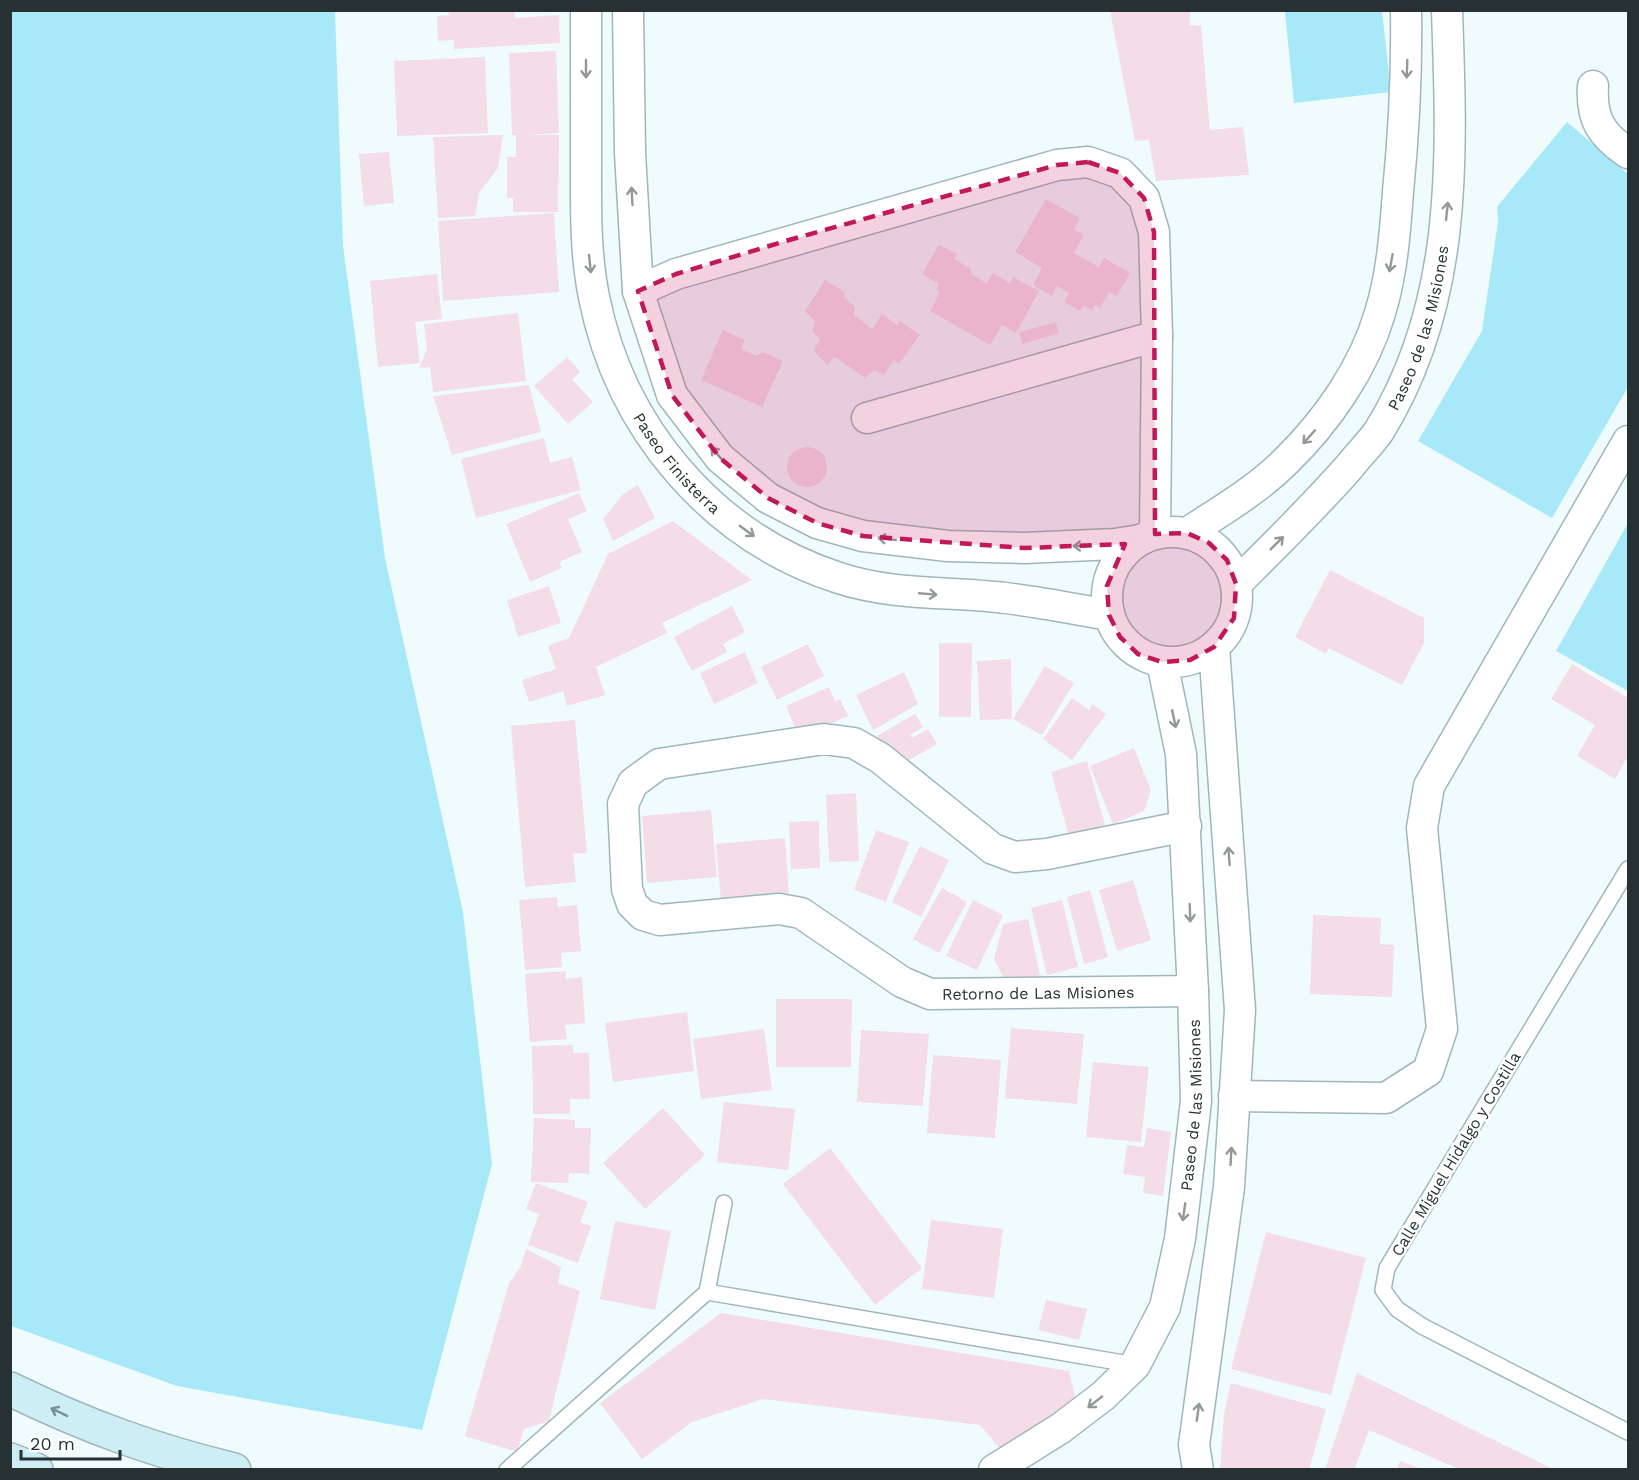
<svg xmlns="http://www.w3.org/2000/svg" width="1639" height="1480" viewBox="0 0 1639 1480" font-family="'Work Sans',sans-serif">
<rect width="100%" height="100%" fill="#f0fbfd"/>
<!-- green -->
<g fill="#a8e9f9">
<polygon points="10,11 335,11 343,246 385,558 463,912 492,1164 422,1430 177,1386 11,1326"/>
<polygon points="1285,11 1382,11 1391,92 1294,103"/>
<polygon points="1567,122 1628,174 1628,387 1552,518 1418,441 1482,331 1498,222 1497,207"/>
<polygon points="1628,523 1628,691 1556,651"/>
</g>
<!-- building -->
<g fill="#f4dde7">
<polygon points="448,10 514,10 515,18 559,15 560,43 454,49 454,40 438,41 437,16 449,15"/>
<polygon points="1110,10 1190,10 1190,25 1201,26 1210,130 1243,127 1249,175 1156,181 1149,140 1135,141"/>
<polygon points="556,51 559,133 526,135 559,135 558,212 513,212 513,198 507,198 507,157 516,157 516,135 512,135 509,53"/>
<polygon points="485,57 488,133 397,136 394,61"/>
<polygon points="503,135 498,168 479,193 475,216 438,218 433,137"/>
<polygon points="389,152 394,203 364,206 359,154"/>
<polygon points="1046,199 1080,218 1074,229 1084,235 1074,253 1099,267 1104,258 1130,273 1117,296 1109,292 1100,308 1095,305 1092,310 1084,306 1080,311 1064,302 1069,293 1057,286 1052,296 1033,285 1042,268 1015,252"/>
<polygon points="554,213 559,292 443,301 438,221"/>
<polygon points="939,245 957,254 954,259 970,268 972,275 987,283 993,273 1010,283 1013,277 1039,291 1016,333 1002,325 990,345 930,311 940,292 936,289 939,284 922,274"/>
<polygon points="437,274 442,319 415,322 420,363 378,367 370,281"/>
<polygon points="825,280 845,292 844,297 855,307 854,315 872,329 882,314 897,325 900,321 920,335 899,364 894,360 884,375 874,370 865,378 835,357 827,365 814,350 820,339 812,331 815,321 805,311"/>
<polygon points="518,313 526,381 433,392 430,367 419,368 427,349 424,324"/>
<polygon points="1056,322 1059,333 1022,344 1019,332"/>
<polygon points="723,330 745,340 741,349 756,356 763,352 783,361 762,407 701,380"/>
<polygon points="567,357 580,372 572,379 593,402 568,424 534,386"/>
<polygon points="529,385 541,432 452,455 433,396"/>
<polygon points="544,438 550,463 572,457 581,490 476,518 461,459"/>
<circle cx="807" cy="467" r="20"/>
<polygon points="638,485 655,518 613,541 603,519 623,494"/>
<polygon points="579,493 587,511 568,519 582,552 559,562 562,568 530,582 506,524"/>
<polygon points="673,521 752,580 662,623 667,633 596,667 605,695 567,706 563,691 529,702 522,680 556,669 548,646 569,638 608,554"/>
<polygon points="1330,570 1424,618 1424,643 1402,685 1329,648 1326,654 1295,637"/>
<polygon points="549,586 561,623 518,637 507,600"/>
<polygon points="732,606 745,632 723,644 727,652 692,671 674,637"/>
<polygon points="939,643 972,643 971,717 939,717"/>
<polygon points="808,644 824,676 777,700 761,667"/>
<polygon points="745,652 758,683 714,704 700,673"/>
<polygon points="1011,659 1012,719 980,720 977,661"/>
<polygon points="1572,664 1628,698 1628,756 1615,779 1577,756 1595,725 1551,699"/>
<polygon points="1045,666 1074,683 1042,735 1013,719"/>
<polygon points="904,672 918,704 873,730 856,695"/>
<polygon points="829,687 835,701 840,699 848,716 799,737 786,706"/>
<polygon points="1072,698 1089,710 1092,704 1106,714 1072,760 1043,739"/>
<polygon points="915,714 923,727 910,735 912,738 928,729 937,744 895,768 877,736"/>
<polygon points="575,720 587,853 573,854 576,882 525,887 511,726"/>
<polygon points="1134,748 1151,790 1144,811 1113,824 1090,766"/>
<polygon points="1087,761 1105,825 1069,836 1051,772"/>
<polygon points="856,793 859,861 829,862 826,795"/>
<polygon points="711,810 717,877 647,883 642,816"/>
<polygon points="819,821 820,868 791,869 789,822"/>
<polygon points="876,830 909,842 886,902 854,890"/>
<polygon points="785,838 789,895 721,901 716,844"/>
<polygon points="920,846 949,860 921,917 892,902"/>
<polygon points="1133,880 1151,940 1117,951 1099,890"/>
<polygon points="942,888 967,902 939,953 913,939"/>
<polygon points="1090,890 1108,957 1084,964 1067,897"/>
<polygon points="557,897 558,907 577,905 581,951 561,953 562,967 525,970 519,900"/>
<polygon points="973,900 1003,915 977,970 946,956"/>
<polygon points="1062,900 1078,967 1047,975 1031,908"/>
<polygon points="1313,915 1381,918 1380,944 1394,945 1392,997 1310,994"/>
<polygon points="1028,919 1041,980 1008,987 994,959 1003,924"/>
<polygon points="566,971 566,979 582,977 585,1023 565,1025 567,1039 530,1042 525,974"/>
<polygon points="776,999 852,999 851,1067 776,1067"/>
<polygon points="687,1012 694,1071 613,1082 605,1023"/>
<polygon points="1011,1028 1084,1034 1077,1104 1005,1098"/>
<polygon points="764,1029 772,1090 701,1099 693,1039"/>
<polygon points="861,1030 929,1034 923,1106 857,1102"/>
<polygon points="573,1045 573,1053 589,1053 590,1099 570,1099 570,1114 533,1114 532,1046"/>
<polygon points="933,1055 1001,1060 995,1138 927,1133"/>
<polygon points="1093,1062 1149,1067 1141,1142 1086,1137"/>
<polygon points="724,1102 795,1109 788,1170 717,1162"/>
<polygon points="663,1108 705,1155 645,1209 603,1163"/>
<polygon points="534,1118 575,1120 575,1128 591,1128 589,1174 569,1173 568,1183 531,1182"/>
<polygon points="1147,1128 1171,1132 1163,1196 1143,1193 1145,1177 1123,1174 1127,1145 1144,1147"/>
<polygon points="830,1148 922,1268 875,1305 783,1184"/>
<polygon points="536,1183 588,1202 580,1222 591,1226 578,1263 528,1245 539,1214 526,1209"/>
<polygon points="931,1220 1003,1229 994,1298 922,1289"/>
<polygon points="615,1221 671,1231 655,1310 600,1299"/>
<polygon points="1266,1232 1366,1258 1331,1395 1231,1369"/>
<polygon points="526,1249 561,1267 558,1283 580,1291 549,1421 524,1429 517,1452 465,1436 509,1283 520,1268"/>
<polygon points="1046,1300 1087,1309 1079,1340 1038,1330"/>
<polygon points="721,1313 1069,1371 1075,1397 1006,1456 980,1425 763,1399 692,1422 642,1459 600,1403"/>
<polygon points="1357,1373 1555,1470 1461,1470 1369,1430 1354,1470 1325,1470"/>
<polygon points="1231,1383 1326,1409 1309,1470 1220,1470 1224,1414"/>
<polygon points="1400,1461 1423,1469 1423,1470 1397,1470"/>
</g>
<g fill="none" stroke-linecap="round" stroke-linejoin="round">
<defs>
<g id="service">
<polyline points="1628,869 1387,1268 1383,1290 1397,1309 1422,1326 1628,1432"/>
<polyline points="707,1292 724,1203"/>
<polyline points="507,1470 707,1292 1135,1365"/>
</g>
<g id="minor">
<path id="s1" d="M586,10C586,61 586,112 586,163C586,208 585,253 594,297C620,428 712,537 839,578C894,596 949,591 1005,598C1040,602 1074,609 1109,615"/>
<polyline points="628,10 630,153 638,291 672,395 720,458 768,498 817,523 863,536 948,546 1024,548 1115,544 1140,540"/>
<path d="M1593,86C1591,119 1601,135 1628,153"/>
<polyline points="638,291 676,274 1057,165 1088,162 1120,173 1144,198 1154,232 1157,336 1155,534"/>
<polyline points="867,418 1157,336"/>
<circle cx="1172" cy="597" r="65"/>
<path d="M1187,533C1221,511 1257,490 1286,461C1327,421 1364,368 1380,313C1392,274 1395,233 1398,192C1404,131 1407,71 1406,10"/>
<path id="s2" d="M1236,584C1275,545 1314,507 1350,466C1359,454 1371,443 1379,431C1459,302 1452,156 1447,10"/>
<path id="s3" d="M1186,826L1047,854L1015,857L993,849L880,758L854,743L824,739L659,764L633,783L623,804L627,889L632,904L643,915L660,920L779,909L801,913L902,982L930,994L1193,991"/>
<polyline points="1234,1096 1386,1098 1428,1071 1442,1029 1422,828 1429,786 1628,441"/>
<path id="s4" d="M994,1470L1061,1428L1103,1396L1135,1365L1165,1307L1180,1239L1196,1101L1193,991L1181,754L1162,662"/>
<polyline points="1198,1470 1194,1445 1229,1187 1240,1010 1214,647"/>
</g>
<g id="secondary">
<path d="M10,1389C86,1426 152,1450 234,1470"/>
<polyline points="10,1460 36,1470"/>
</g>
</defs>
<!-- service casing -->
<use href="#service" stroke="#9eb7bd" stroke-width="18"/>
<!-- minor casing -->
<use href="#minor" stroke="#9eb7bd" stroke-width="33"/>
<!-- secondary casing -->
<use href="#secondary" stroke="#9eb7bd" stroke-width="36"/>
<!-- service -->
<use href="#service" stroke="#fff" stroke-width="15"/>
<!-- minor -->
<use href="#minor" stroke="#fff" stroke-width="30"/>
<!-- secondary -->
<use href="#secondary" stroke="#cdeef5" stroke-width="33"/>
</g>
<!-- one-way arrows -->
<defs><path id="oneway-shaft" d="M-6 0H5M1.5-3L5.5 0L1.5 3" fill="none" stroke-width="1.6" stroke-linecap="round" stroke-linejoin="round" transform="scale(1.5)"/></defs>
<g stroke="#939899">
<use href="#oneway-shaft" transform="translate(586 69) rotate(90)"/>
<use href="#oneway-shaft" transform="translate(1407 69) rotate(92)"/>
<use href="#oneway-shaft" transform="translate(632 196) rotate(-93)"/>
<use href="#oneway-shaft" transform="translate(1447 211) rotate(-84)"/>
<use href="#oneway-shaft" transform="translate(1391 263) rotate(100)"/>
<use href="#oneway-shaft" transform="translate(590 264) rotate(84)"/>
<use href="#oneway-shaft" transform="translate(1309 437) rotate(132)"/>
<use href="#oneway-shaft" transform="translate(717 454) rotate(-131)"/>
<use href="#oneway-shaft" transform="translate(747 531) rotate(36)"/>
<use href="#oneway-shaft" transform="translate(887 539) rotate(-174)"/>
<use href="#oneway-shaft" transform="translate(1277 543) rotate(-45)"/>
<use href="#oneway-shaft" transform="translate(1082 546) rotate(178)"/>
<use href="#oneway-shaft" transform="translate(928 594) rotate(5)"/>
<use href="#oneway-shaft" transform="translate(1174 719) rotate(78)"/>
<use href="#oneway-shaft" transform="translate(1229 856) rotate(-94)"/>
<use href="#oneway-shaft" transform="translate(1190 913) rotate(88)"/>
<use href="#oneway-shaft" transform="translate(1231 1156) rotate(-87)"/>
<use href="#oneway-shaft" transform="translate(1184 1212) rotate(98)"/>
<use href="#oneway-shaft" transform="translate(1095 1402) rotate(142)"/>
<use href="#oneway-shaft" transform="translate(1198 1412) rotate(-82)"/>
</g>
<use stroke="#7a9094" href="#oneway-shaft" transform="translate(59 1412) rotate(-154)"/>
<!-- marked area -->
<path fill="#c2185b" fill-opacity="0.2" stroke="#c2185b" stroke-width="4.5" stroke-dasharray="12 8" stroke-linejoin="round" d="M1088,162L1120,173L1144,198L1154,232L1155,534L1187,533L1209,543L1227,560L1236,584L1234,618L1214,647L1190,660L1162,662L1138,654L1120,637L1109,615L1107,586L1125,544L1024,548L863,536L817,523L768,498L720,458L672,395L638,291L676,274L789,240L1057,165Z"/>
<g text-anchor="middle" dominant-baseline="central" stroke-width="5" stroke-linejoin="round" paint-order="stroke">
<!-- street labels -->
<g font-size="16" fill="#273133" stroke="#fff">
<text stroke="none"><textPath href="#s2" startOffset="321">Paseo de las Misiones</textPath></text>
<text stroke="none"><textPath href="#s1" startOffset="476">Paseo Finisterra</textPath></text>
<text stroke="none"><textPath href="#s3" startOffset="1162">Retorno de Las Misiones</textPath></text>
<text stroke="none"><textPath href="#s4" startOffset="446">Paseo de las Misiones</textPath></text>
<text transform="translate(1456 1154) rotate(-59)">Calle Miguel Hidalgo y Costilla</text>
</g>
</g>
<!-- border -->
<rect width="1639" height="1480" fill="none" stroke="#273133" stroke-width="24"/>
<!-- scale -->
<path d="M21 1450v9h99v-9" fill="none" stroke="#273133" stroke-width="3"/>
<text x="30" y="1450" font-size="18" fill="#273133" stroke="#ffffff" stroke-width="4.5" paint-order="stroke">20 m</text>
</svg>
